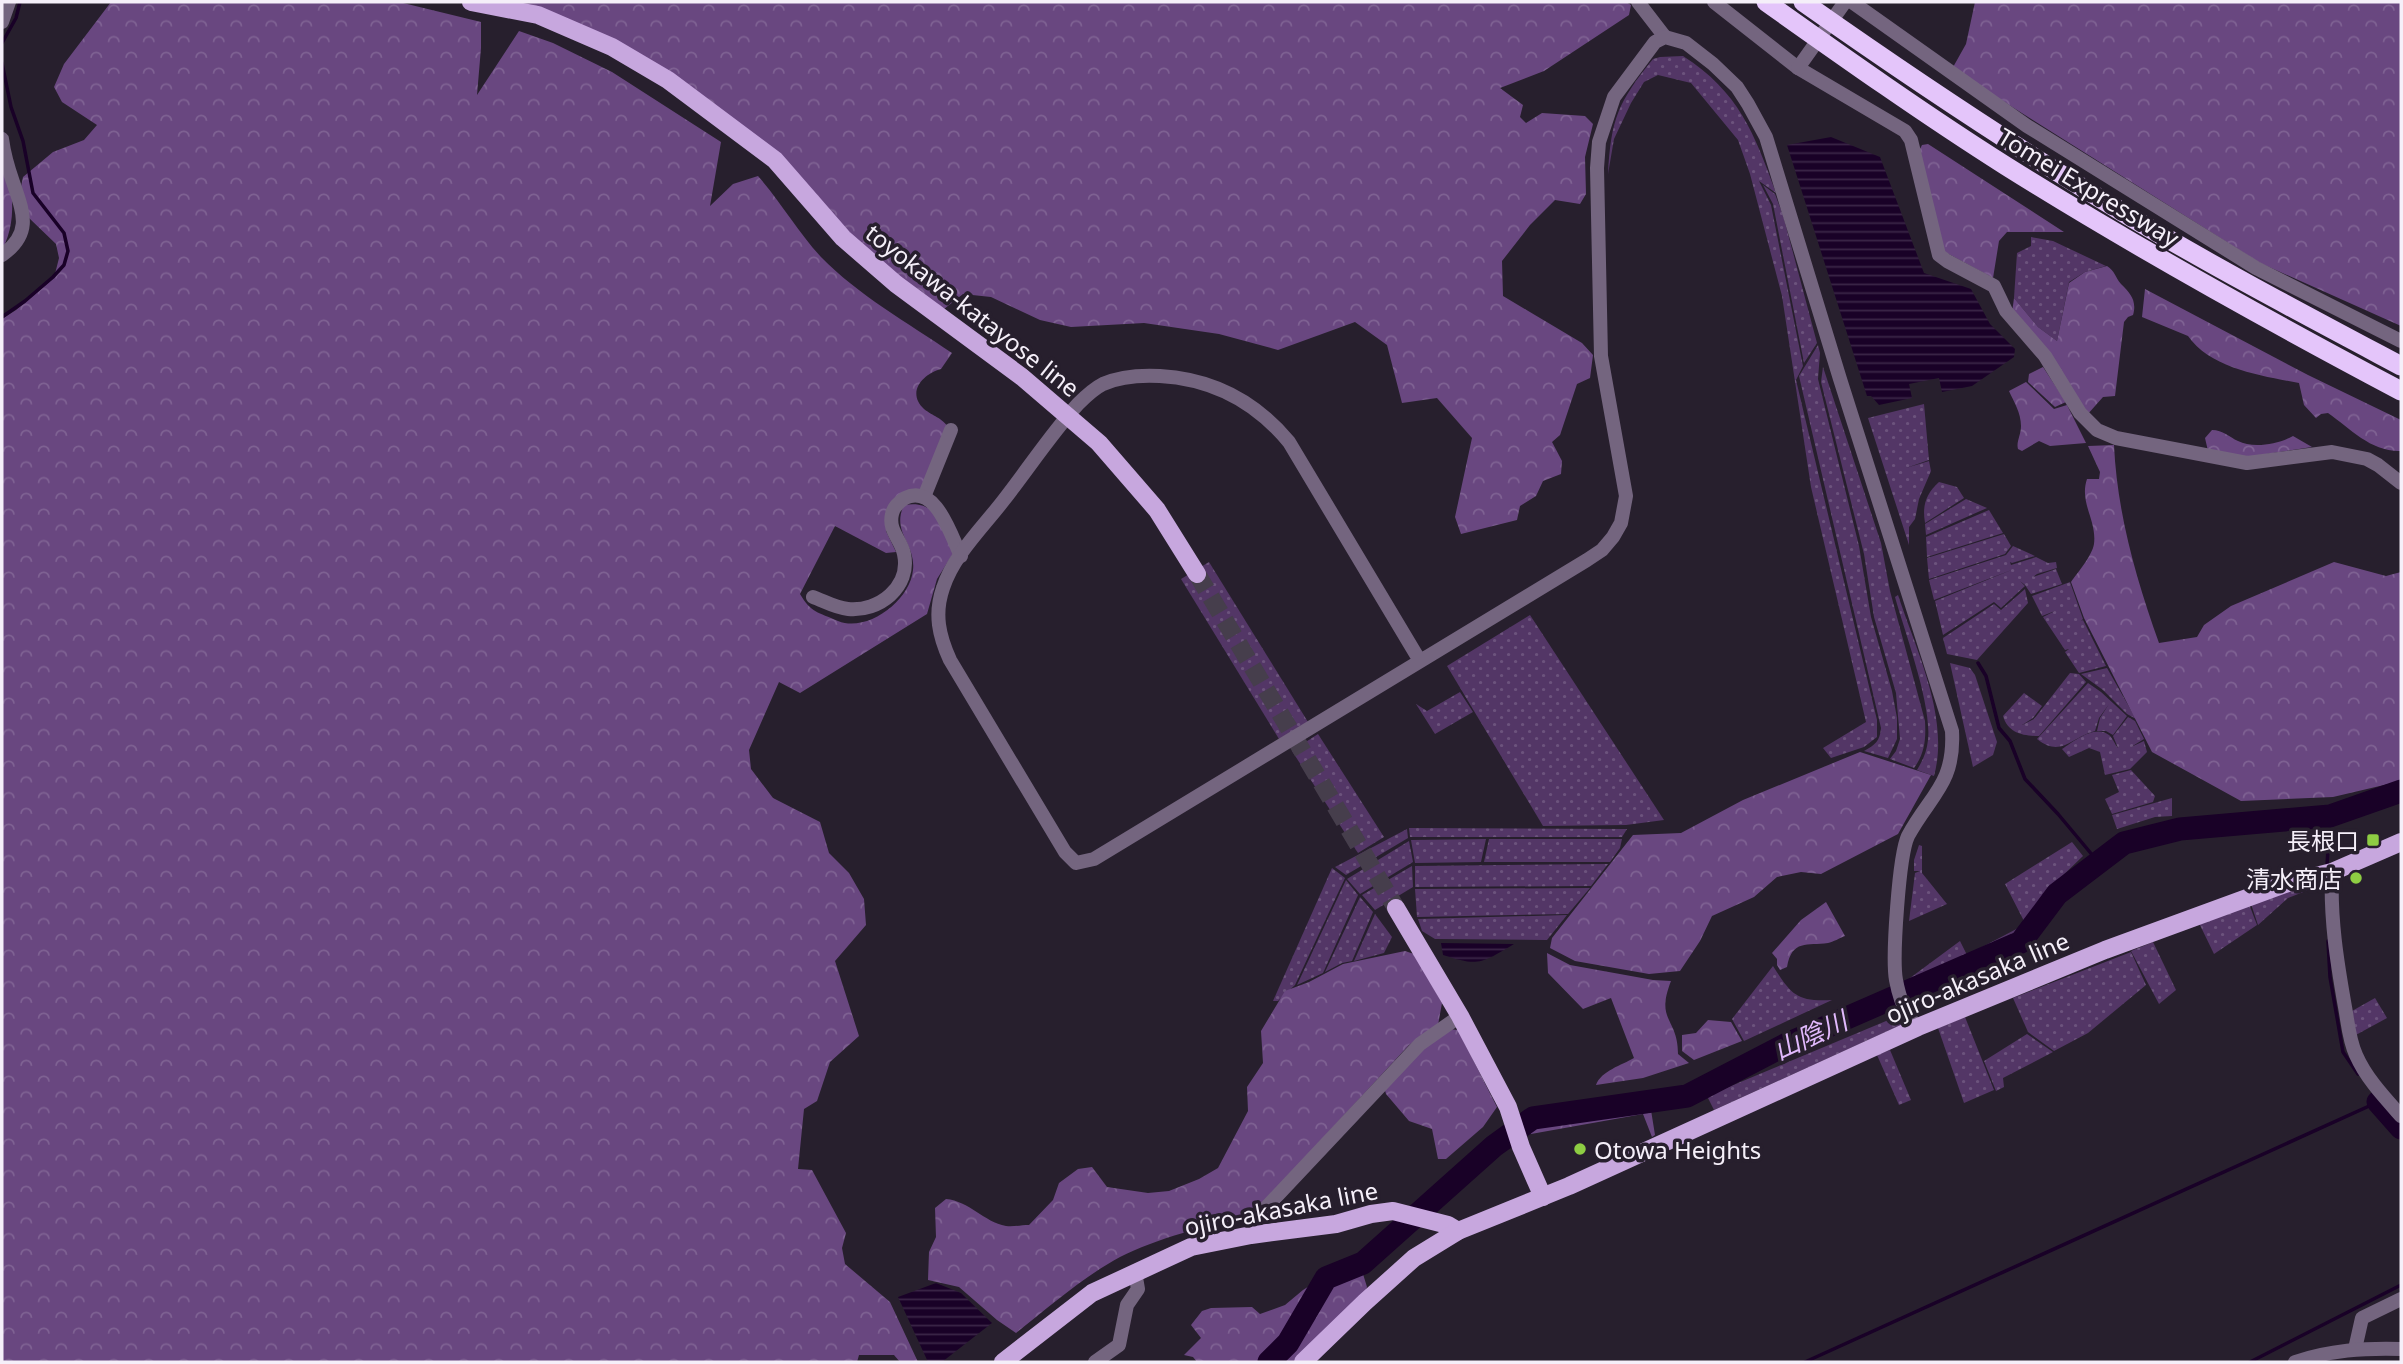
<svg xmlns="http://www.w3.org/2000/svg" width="2403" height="1364" viewBox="0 0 2403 1364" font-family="'Noto Sans','Noto Sans JP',sans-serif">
<defs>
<pattern id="grass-dots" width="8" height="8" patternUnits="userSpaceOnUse" patternTransform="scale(1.75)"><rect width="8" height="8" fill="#533666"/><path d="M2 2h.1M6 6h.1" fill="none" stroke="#6c537d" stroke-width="1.8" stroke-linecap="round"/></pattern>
<pattern id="forest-crowns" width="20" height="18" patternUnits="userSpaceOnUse" patternTransform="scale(1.75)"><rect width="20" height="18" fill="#694780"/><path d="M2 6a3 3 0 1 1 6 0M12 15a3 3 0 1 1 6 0" fill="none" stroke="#7f6293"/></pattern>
<pattern id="water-rules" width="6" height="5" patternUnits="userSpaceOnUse" patternTransform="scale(1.75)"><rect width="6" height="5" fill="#190127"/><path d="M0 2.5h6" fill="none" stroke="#3b2647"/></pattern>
</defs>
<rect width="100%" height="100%" fill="#271f2d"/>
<!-- grass -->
<g fill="url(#grass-dots)">
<path d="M1683,56C1739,92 1754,133 1776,193L1759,181L1771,205L1803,366L1796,380L1877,720V737L1864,747L1831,758L1823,748L1866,722L1811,487L1782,296L1750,174L1738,140L1691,83L1658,75L1644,82L1631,103L1614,139L1608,174C1611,119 1618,102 1653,59L1660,57Z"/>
<polygon points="1763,185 1775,194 1783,215 1817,343 1804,363 1773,204"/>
<polygon points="2031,237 2053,241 2106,266 2085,272 2069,282 2057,341 2038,327 2014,298 2017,253 2031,246"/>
<path d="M1818,345L1820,353L1818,379L1859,546L1871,617L1892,691L1897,718V739L1888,758L1864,751C1875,745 1880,741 1881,728L1799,376Z"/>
<path d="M1823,367L1881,543L1890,591L1925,721C1926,739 1925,753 1914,768L1890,759L1896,751L1900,739L1896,693L1874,617L1864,554L1821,382Z"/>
<polygon points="1924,404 1929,460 1906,468 1929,461 1931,471 1919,499 1915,519 1909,527 1909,545 1868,418"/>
<path d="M1939,482L1957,487L1964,498L1925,523C1922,505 1926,494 1939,482Z"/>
<polygon points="1966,499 1987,508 1926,535 1925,524"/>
<polygon points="1989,510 2003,533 1927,557 1926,537"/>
<polygon points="2004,534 2011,546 2005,554 1929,579 1927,558"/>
<polygon points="2013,546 2035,556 2012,563 2010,562 2011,565 2036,557 2048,563 2056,562 2057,568 2037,574 2033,577 2056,569 2062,584 2031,594 2025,585 2020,581 2025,586 2001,608 1994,602 1943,635 1935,601 2014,569 1934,600 1929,580 2006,555"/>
<polygon points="1209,562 1308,722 1279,739 1181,579"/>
<polygon points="2070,582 2083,619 2081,621 2083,620 2106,666 2079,673 2065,652 2069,649 2065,650 2043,617 2055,611 2042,616 2032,596"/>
<polygon points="2025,589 2028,603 1977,660 1947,654 1943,638 1994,604 2001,610"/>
<path d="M1898,595C1916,650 1950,718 1934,776L1917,770C1923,760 1927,751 1928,740C1932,705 1905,633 1895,597Z"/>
<polygon points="1530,615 1664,820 1626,825 1543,826 1447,666"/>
<polygon points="1950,663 1970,668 1975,675 1997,742 1993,755 1973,767"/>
<polygon points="2107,668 2136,719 2127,714 2103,690 2081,674"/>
<path d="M2070,673L2079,674L2086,682L2039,736C2023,736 2008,733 2003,716L2024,693L2042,706L2033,718L2022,725L2034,719Z"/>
<path d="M2088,683L2101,692L2127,716L2113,735L2106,731H2097L2100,718L2109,704L2099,718L2095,731C2070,738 2061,758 2037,739Z"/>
<polygon points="1460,692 1473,712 1435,734 1416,704 1427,711"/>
<path d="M2128,717L2135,721L2144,739L2131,747L2144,741L2147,752L2130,769L2105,775L2100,752L2089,748L2069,757L2062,749C2074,741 2095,724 2109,735C2113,738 2115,745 2118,748L2113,736Z"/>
<polygon points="1318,734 1384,837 1358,853 1292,751"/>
<polygon points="2131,770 2155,796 2153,802 2112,814 2105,799 2119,792 2112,775"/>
<polygon points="2172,798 2172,816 2155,817 2117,829 2112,815"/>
<polygon points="1409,828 1626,829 1627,829 1622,837 1410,837"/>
<polygon points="1407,829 1408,838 1346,875 1335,867"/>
<polygon points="1486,839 1481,862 1415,863 1411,840"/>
<polygon points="1489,839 1622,839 1620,848 1610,862 1484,862"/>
<polygon points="1409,841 1413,862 1360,894 1347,879"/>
<polygon points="2072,842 2083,856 2055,883 2025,923 2005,884"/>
<polygon points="1919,845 1922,846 1922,873 1947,904 1909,921 1915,873 1920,871 1914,871 1914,860"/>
<polygon points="1608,864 1591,886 1415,887 1415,866"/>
<polygon points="1412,866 1413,887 1375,910 1362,895"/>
<polygon points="1332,868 1345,878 1295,985 1278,1001 1273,1001"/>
<polygon points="1346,880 1358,895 1323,973 1297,985"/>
<polygon points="2312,884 2311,889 2288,898 2258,925 2251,904"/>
<polygon points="1590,888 1568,914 1417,917 1415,889"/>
<polygon points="1360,897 1373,912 1352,961 1342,963 1325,972"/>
<polygon points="2249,904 2257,925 2214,954 2199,923"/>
<polygon points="1375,914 1392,937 1384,953 1354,961"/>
<polygon points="1567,915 1547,940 1435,939 1422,931 1418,919"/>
<polygon points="2024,925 2001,945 1911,985 1910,978 1960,941 1967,955"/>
<polygon points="2153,942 2176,990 2159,1004 2131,951"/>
<polygon points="2131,952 2146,985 2088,1033 2054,1051 2028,1032 2013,998"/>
<path d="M1773,966C1791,994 1796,1002 1832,1000L1744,1041L1732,1019Z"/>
<polygon points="2375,998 2387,1018 2354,1036 2352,1011"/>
<polygon points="1898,1016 1901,1025 1714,1110 1707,1096"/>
<polygon points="1965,1017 1994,1090 1964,1103 1938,1028"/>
<polygon points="2027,1034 2053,1052 2003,1078 2004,1087 1996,1091 1984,1061"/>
<polygon points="1890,1050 1911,1100 1899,1105 1877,1055"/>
</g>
<!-- forest -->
<g fill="url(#forest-crowns)">
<path d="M111,2H399L481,22V48L477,95L519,31L553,43L612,72L721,142L710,206L733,184L758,176C780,201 798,232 821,257C858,295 908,323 952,353L941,369C923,374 906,392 924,409C934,417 940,416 950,429L920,491L911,490L886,531L896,552L886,553L835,526L800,594C811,613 818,612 838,621C867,633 910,601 913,570C916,544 891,532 904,505C938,499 941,526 954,552L937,579L927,614L800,693L779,682L749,750L751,769L773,798L820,822L829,853L849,873L864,899L866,925L835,961L859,1036L830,1062L817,1101L804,1109L798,1169L812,1170L846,1233L842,1248L845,1264L890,1302L918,1362H900L894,1355H859L857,1362H2V319L16,310L54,278L59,258L56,244L29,218L20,192L23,177L53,152L84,140L97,125L62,102L54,87L64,64Z"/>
<polygon points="502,2 1626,2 1631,5 1629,15 1544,71 1500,88 1523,105 1520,117 1526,123 1542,113 1585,116 1593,124 1585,157 1586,194 1580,204 1555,200 1530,225 1502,261 1503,296 1582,343 1593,355 1590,378 1577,384 1560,435 1552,442 1562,461 1561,474 1543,481 1536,496 1520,506 1517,520 1461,534 1455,517 1472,438 1437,398 1402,403 1387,345 1355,322 1278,350 1219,334 1144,323 1071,327 1040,320 991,297 963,294 939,313 766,160 639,63"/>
<polygon points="1975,2 2401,2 2401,326 2260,263 1952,69 1966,44"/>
<path d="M2,140C9,177 21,215 2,250Z"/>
<polygon points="1928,144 2064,232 2007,232 1999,241 1993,278 1943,251 1919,151 1922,145"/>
<path d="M2107,266C2115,271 2115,277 2121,284C2131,294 2137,301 2133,315L2128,317L2124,322L2115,396L2103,397L2087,415L2012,313L2014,298L2038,327L2057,341L2069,283L2085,272Z"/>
<path d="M2145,289L2308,375L2401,420V451C2371,452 2351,429 2328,413L2321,414L2316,418L2304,405L2299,383C2263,376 2211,369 2188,336L2142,317Z"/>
<polygon points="2043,367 2066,402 2055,407 2028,382 2029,374"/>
<path d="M2026,382L2054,409L2067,405L2086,443L2050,446L2039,441L2022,451L2018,449C2016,442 2021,435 2021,426C2021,413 2014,402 2009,391Z"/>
<path d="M2212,430C2223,430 2229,437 2238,441C2253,449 2279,444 2293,436L2312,447L2247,457L2208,451L2205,438Z"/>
<path d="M2114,445C2117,512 2136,579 2159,643L2197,637L2204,625L2231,606L2334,562L2386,576L2401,572V781L2333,797L2241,801L2152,752L2084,618L2071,582C2078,572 2092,556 2094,544C2097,520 2079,503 2087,479H2099L2100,472L2088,446Z"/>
<polygon points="1860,752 1931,775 1898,834 1821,874 1801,872 1777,877 1754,897 1712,916 1700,941 1680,971 1649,974 1575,961 1550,948 1552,938 1633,835 1681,833 1743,800"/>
<path d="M1826,902L1845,936C1840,938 1833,942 1828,943C1807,946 1792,939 1787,967L1780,970L1777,965V959L1772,953L1801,920Z"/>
<path d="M1405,951L1414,954L1442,1003L1438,1025L1409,1045L1249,1218C1210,1224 1155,1239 1120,1257C1083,1277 1049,1307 1016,1333L997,1320L959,1287L928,1280L929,1252L936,1237L935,1208L946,1199C969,1201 984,1222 1006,1226C1013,1227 1022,1225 1029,1225L1053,1200L1059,1183L1078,1169L1092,1167L1107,1187L1148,1193L1169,1191L1199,1179L1218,1168L1248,1111L1247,1087L1263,1063L1261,1031L1285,991L1309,982L1343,964Z"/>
<path d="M1547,953L1570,965L1653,980L1671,981C1655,1022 1678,1017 1678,1054L1689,1063L1643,1078L1596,1085C1601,1071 1622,1065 1634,1058L1611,998L1583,1009L1548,973Z"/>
<polygon points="1708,1020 1731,1022 1742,1041 1694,1060 1682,1051 1682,1035 1696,1033"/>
<polygon points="1449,1029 1458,1030 1497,1107 1483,1127 1446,1159 1438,1159 1432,1129 1409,1121 1386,1094 1384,1087 1423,1046"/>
<polygon points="1650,1104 1655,1135 1652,1137 1643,1114 1531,1134 1528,1125 1546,1120"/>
<polygon points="1363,1274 1367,1287 1364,1294 1296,1362 1274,1362 1289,1345 1324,1284 1346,1275"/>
<polygon points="1319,1280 1274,1349 1257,1362 1197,1362 1193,1357 1184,1355 1201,1338 1191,1325 1202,1311 1211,1308 1252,1307 1260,1314 1285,1305 1303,1290"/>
</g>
<!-- water -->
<g fill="url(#water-rules)">
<polygon points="1831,137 1880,157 1924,273 1971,289 1990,324 2015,349 2014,357 1972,386 1942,392 1939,378 1909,384 1912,398 1879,405 1871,396 1867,396 1787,145"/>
<path d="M1441,943L1514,944C1482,963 1479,967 1443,955Z"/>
<polygon points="936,1283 961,1293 992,1323 942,1362 928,1362 898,1297"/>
</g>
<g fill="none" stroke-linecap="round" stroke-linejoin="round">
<!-- stream -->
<g stroke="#190127" stroke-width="3.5">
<polyline points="2,43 16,18 20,2"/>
<polyline points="2,63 11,107 23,141 33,193 64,233 68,251 64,265 53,277 25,301 2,317"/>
<polyline points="1978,663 1986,676 1999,728 2010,741 2025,779 2058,814 2099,863"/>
<polyline points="2327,866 2330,816"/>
<polyline points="2328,941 2330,977 2343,1052 2358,1074"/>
<polyline points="1805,1362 2378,1102 2373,1094"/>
<polyline points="2250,1362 2401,1285"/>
</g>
<!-- river -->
<g stroke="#190127" stroke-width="23">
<polyline points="2378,1102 2401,1128"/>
<polyline points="1269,1362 1288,1343 1326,1278 1363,1263 1494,1146 1533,1118 1687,1096 1787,1044 2021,942 2057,894 2124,843 2180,829 2330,816 2401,791"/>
</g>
<!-- major-tunnel -->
<polyline stroke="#463e4c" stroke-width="18" stroke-dasharray="18 9" stroke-linecap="butt" points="1197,574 1396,908"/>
<!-- minor -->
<g stroke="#74657f" stroke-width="14">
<polyline points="1638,2 1665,37"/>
<polyline points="1714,2 1798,68 1905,131 1911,140 1939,255 1947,261 1994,286 2006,311 2045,356 2080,413 2097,430 2116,438 2247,463 2332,452 2367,459 2378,465 2401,483"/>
<polyline points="1852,2 2027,126 2256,268 2401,341"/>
<polyline points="2,22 9,2"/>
<polyline points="1798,68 1845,2"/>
<path d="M2,139C4,154 8,168 13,182C23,212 33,233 2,255"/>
<polyline points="924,497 951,430"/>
<path d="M813,597C824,601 836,608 848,609C879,612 911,587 904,554C901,539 888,531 892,514C893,508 899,502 905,498C936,483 951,536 961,556"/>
<path d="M1420,661L1289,442C1255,401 1213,379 1160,376C1141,375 1121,376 1103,384C1093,389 1085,397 1078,404C1051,434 1028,469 1003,501C983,527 953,556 943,588C934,614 939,636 950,660L1065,852L1076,863L1094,859L1587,560L1602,550L1613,537L1621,523L1626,496L1601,356L1597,168L1599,142L1614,97L1655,42L1665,37L1686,43L1713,64L1737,87L1748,104L1766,137L1840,379L1952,731C1955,784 1930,795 1908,836C1899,855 1892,958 1896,980C1899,996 1905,1016 1918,1027"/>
<path d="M2332,872C2330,918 2337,962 2345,1007C2348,1023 2349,1040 2356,1055C2366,1078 2384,1097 2401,1116"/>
<polyline points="1251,1235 1253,1224 1260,1214 1420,1044 1460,1016"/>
<polyline points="2355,1349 2362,1318 2401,1299"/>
<polyline points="1095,1362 1119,1345 1127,1305 1138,1289 1135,1272"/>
<path d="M2295,1362C2330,1350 2364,1348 2401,1349"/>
</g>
<!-- major -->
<g stroke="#c7a7de" stroke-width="18">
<polyline points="471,2 538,15 612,47 668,80 775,160 843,238 896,284 1022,377 1099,443 1157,510 1197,574"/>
<polyline points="1396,908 1460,1016 1508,1107 1521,1147 1543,1197"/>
<polyline points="1003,1362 1092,1293 1191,1247 1251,1235 1336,1224 1371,1214 1393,1211 1448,1225 1458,1231"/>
<polyline points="1303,1362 1365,1302 1414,1258 1458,1231 1569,1186 1918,1027 2105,950 2288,883 2332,872 2401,842"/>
</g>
<!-- highway -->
<g stroke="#e4c5fa" stroke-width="19">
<path d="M1766,2C1845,58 1924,114 2006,166C2135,247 2267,320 2401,391"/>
<path d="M1803,2C1908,76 2016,148 2127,215C2216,268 2309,317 2401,366"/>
</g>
</g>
<!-- markers -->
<g fill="#8ecd43" stroke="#271f2d" stroke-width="2.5">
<rect x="2366" y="833" width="14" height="14" rx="3.5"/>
<circle cx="2356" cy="878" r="7"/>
<circle cx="1580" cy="1149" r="7"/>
</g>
<g text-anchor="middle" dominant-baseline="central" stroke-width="7" stroke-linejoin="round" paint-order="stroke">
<!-- street labels -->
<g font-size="24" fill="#f5eff9" stroke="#271f2d">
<text transform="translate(2089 187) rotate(31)">Tomei Expressway</text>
<text transform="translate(973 310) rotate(38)">toyokawa-katayose line</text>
<text transform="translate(1977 977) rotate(-23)">ojiro-akasaka line</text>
<text transform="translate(1281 1208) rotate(-11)">ojiro-akasaka line</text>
</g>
<!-- poi labels -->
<g font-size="24" fill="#f5eff9" stroke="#271f2d" text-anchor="end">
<text x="2359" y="840">長根口</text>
<text x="2342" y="878">清水商店</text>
<text x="1594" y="1149" text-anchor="start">Otowa Heights</text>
</g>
<!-- water labels -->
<g font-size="26" font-style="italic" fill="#e1b9fd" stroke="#271f2d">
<text transform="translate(1810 1035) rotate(-25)">山陰川</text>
</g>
</g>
<!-- border -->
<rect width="2403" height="1364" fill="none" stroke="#f5eff9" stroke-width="7"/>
</svg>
